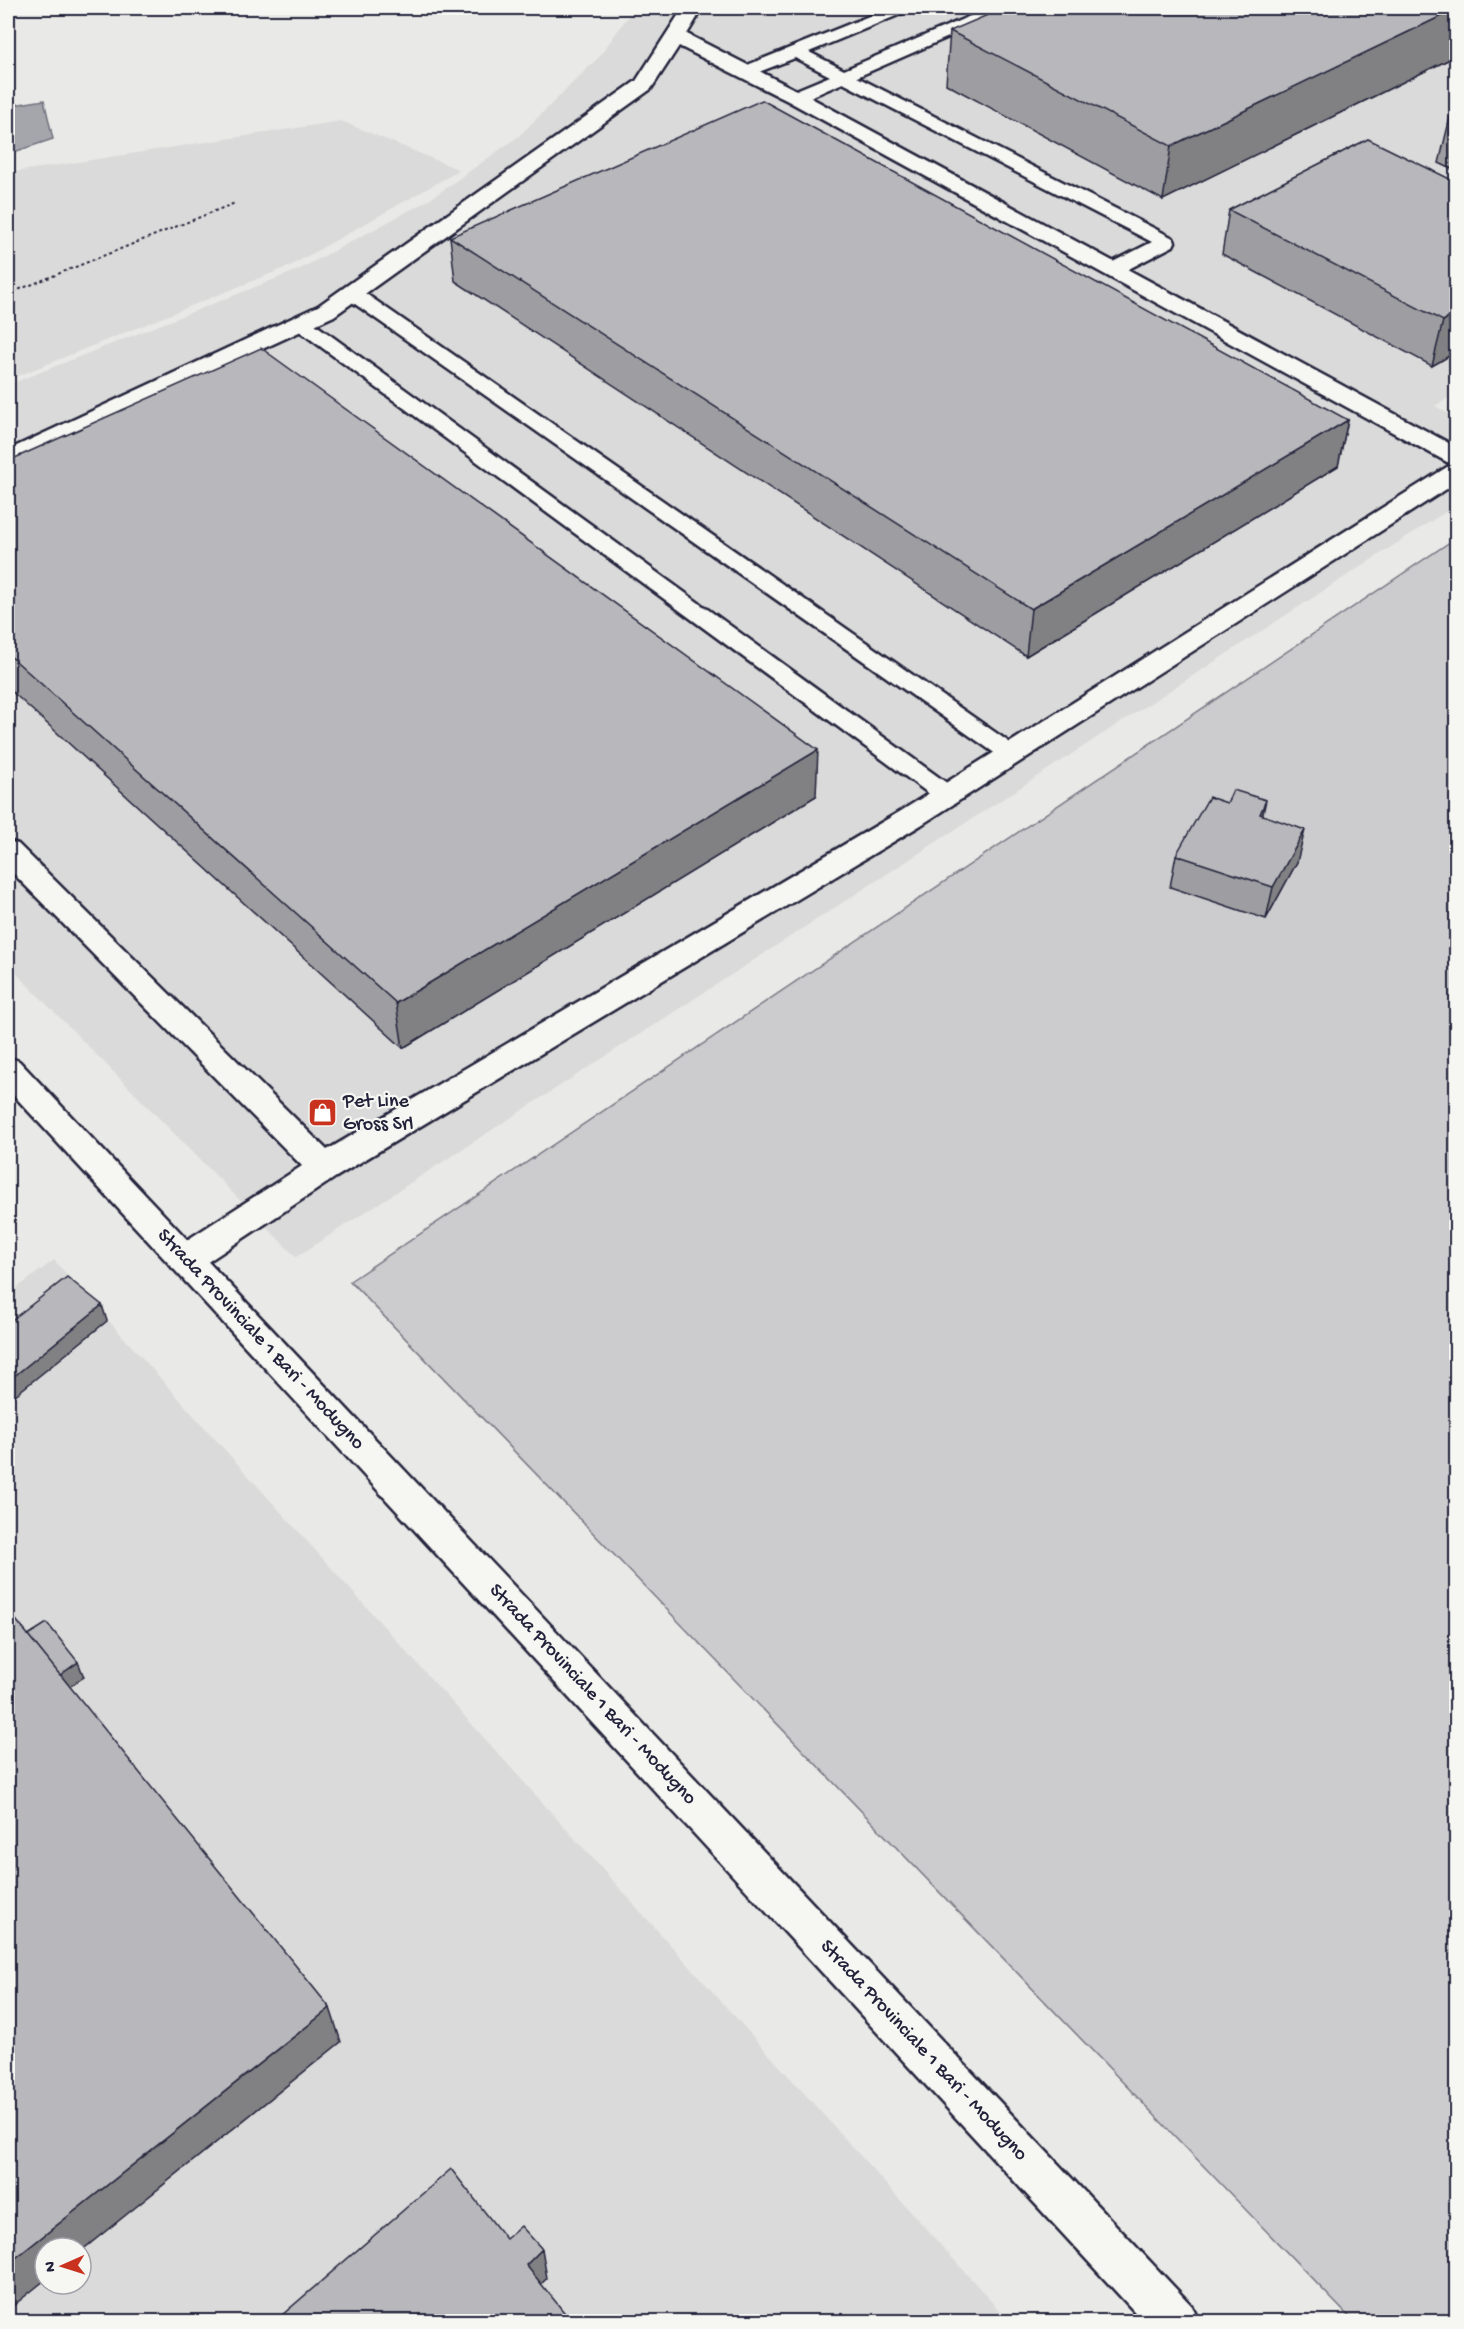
<svg xmlns="http://www.w3.org/2000/svg" width="1464" height="2329" viewBox="0 0 1464 2329" font-family="'Gochi Hand',sans-serif">
<rect width="100%" height="100%" fill="#e9e9e7"/>
<filter id="ink" filterUnits="userSpaceOnUse"><feTurbulence type="fractalNoise" baseFrequency=".0167" numOctaves="2"/><feDisplacementMap in="SourceGraphic" scale="12" xChannelSelector="R" yChannelSelector="G"/><feConvolveMatrix kernelMatrix="1 2 1 2 8 2 1 2 1" color-interpolation-filters="sRGB"/></filter>
<g filter="url(#ink)">
<!-- built -->
<g fill="#dadada" fill-rule="evenodd">
<polygon points="634,8 1456,8 1456,394 1435,406 1456,418 1456,505 296,1257 8,965 8,385 298,270 429,200 519,136 599,57"/>
<polygon points="341,121 460,170 292,265 8,380 8,173"/>
<path d="M54,1260L1009,2321H8V1295ZM45,2248H81V2284H45Z"/>
</g>
<!-- green -->
<polygon fill="#ccccce" stroke="#777784" stroke-width="1.5" points="1456,538 1456,2321 1353,2321 350,1281"/>
<!-- water -->
<polygon fill="#a5a5ac" stroke="#71717f" stroke-width="1.5" points="44,100 53,139 8,154 8,106"/>
<g fill="none" stroke-linecap="round" stroke-linejoin="round">
<defs>
<g id="service">
<polygon points="889,8 910,8 908,11 809,52 844,70 989,8 1010,8 1008,11 857,77 1173,238 1175,242 1173,246 1119,274 1105,274 1103,270 1105,266 1152,242 843,83 801,101 789,101 786,97 789,93 830,76 795,58 746,77 737,72 740,68"/>
<polygon points="352,287 359,289 1019,749 1023,754 1019,759 1011,762 1003,759 345,297 342,293 345,289"/>
<polygon points="301,317 308,319 955,789 959,795 955,801 947,803 939,801 294,327 291,323"/>
</g>
<polygon id="minor" points="683,8 703,8 687,34 802,93 1456,447 1456,483 921,825 336,1177 197,1269 185,1272 173,1269 168,1259 173,1249 302,1166 8,868 8,841 18,844 327,1150 901,811 1447,467 1456,464 1447,462 788,101 679,46 651,89 334,316 8,466 8,450 318,306 636,81"/>
<polygon id="tertiary" points="8,1057 19,1061 1192,2306 1199,2322 1144,2322 8,1089"/>
</defs>
<!-- service casing -->
<use href="#service" stroke="#22223b" stroke-width="5"/>
<!-- minor casing -->
<use href="#minor" stroke="#22223b" stroke-width="5"/>
<!-- tertiary casing -->
<use href="#tertiary" stroke="#22223b" stroke-width="5"/>
<!-- path -->
<polyline stroke="#22223b" stroke-width="2" stroke-dasharray="3 3" stroke-linecap="butt" points="8,294 235,203"/>
<!-- service -->
<use href="#service" fill="#f6f6f2" fill-rule="evenodd"/>
<!-- minor -->
<use href="#minor" fill="#f6f6f2" fill-rule="evenodd"/>
<!-- tertiary -->
<use href="#tertiary" fill="#f6f6f2" fill-rule="evenodd"/>
</g>
<!-- wall -->
<g fill="#9e9ea2" stroke="#22223b" stroke-width="1.5">
<polygon points="1456,8 1456,56 1163,200 946,84 950,31"/>
<polygon points="1456,106 1456,171 1439,163 1452,109"/>
<polygon points="1368,139 1456,352 1432,366 1222,254 1229,210"/>
<polygon points="450,237 1348,420 1338,466 1026,656 455,281"/>
<polygon points="8,461 816,796 403,1048 8,688"/>
<polygon points="1262,815 1297,862 1266,919 1170,887 1176,855"/>
</g>
<!-- shaded-wall -->
<g fill="#818184" stroke="#22223b" stroke-width="1.5">
<polygon points="1456,9 1456,56 1163,200 1171,146"/>
<polygon points="1456,313 1456,352 1432,366 1443,321"/>
<polygon points="1348,420 1338,466 1026,656 1031,609"/>
<polygon points="818,750 816,796 403,1048 396,1003"/>
<polygon points="1266,800 1259,832 1260,814"/>
<polygon points="1305,830 1297,862 1266,919 1273,887"/>
<polygon points="102,1305 107,1321 8,1401 8,1381"/>
<polygon points="78,1662 84,1677 60,1693 54,1679"/>
<polygon points="330,2008 341,2042 81,2251 81,2248 45,2248 45,2280 8,2310 8,2264"/>
<polygon points="542,2249 547,2278 532,2294 526,2265"/>
</g>
<!-- building -->
<g fill="#b8b8bc" stroke="#22223b" stroke-width="1.5">
<polygon points="1004,8 1456,8 1456,9 1171,146 950,31"/>
<polygon points="762,100 1348,420 1031,609 450,237"/>
<polygon points="1456,106 1456,111 1452,109"/>
<polygon points="1368,139 1456,182 1456,313 1443,321 1229,210"/>
<polygon points="261,348 818,750 396,1003 8,654 8,461"/>
<polygon points="1233,790 1266,800 1260,814 1305,830 1273,887 1176,855 1209,797 1227,803"/>
<polygon points="67,1277 102,1305 8,1381 8,1323"/>
<polygon points="8,1610 330,2008 8,2264"/>
<polygon points="47,1623 78,1662 60,1675 28,1635"/>
<polygon points="451,2169 506,2239 521,2226 542,2249 526,2265 572,2322 274,2322"/>
</g>
</g>
<!-- icons -->
<defs>
<symbol id="shop-square" viewBox="-11 -11 22 22"><rect x="-9" y="-9" width="18" height="18" rx="4" fill="#c8321e" stroke="#f6f6f2"/><path d="M-5-2.5h2.3a2.7 3.5 0 0 1 5.4 0H5L5.5 6h-11ZM-1.5-2.5h3a1.5 2.3 0 0 0-3 0Z" fill="#fff"/></symbol>
</defs>
<g fill-rule="evenodd">
<use href="#shop-square" x="306" y="1096" width="33" height="33"/>
</g>
<g text-anchor="middle" dominant-baseline="central" stroke-width="4.5" stroke-linejoin="round" paint-order="stroke">
<!-- poi labels -->
<g font-size="20" fill="#22223b" stroke="#f6f6f2" text-anchor="start">
<text x="343" y="1102">Pet Line<tspan x="343" dy="23">Gross Srl</tspan></text>
</g>
<!-- street labels -->
<g font-size="20" fill="#22223b" stroke="#f6f6f2">
<text transform="translate(260 1340) rotate(47)">Strada Provinciale 1 Bari - Modugno</text>
<text transform="translate(592 1695) rotate(47)">Strada Provinciale 1 Bari - Modugno</text>
<text transform="translate(923 2051) rotate(47)">Strada Provinciale 1 Bari - Modugno</text>
</g>
</g>
<!-- margin -->
<rect width="1464" height="2329" fill="none" stroke="#f6f6f2" stroke-width="30"/>
<rect x="15" y="15" width="1434" height="2299" fill="none" stroke="#22223b" stroke-width="2" filter="url(#ink)"/>
<!-- north arrow -->
<g transform="translate(63 2266) rotate(267)"><circle r="28" fill="#f6f6f2" stroke="#a1a1a9" stroke-width="1.5"/>
<path d="M0-4.5L10 22L0 15L-10 22Z" fill="#c8321e"/>
<text y="-9" font-size="16" font-weight="bold" text-anchor="middle" fill="#22223b">N</text>
</g>
</svg>
